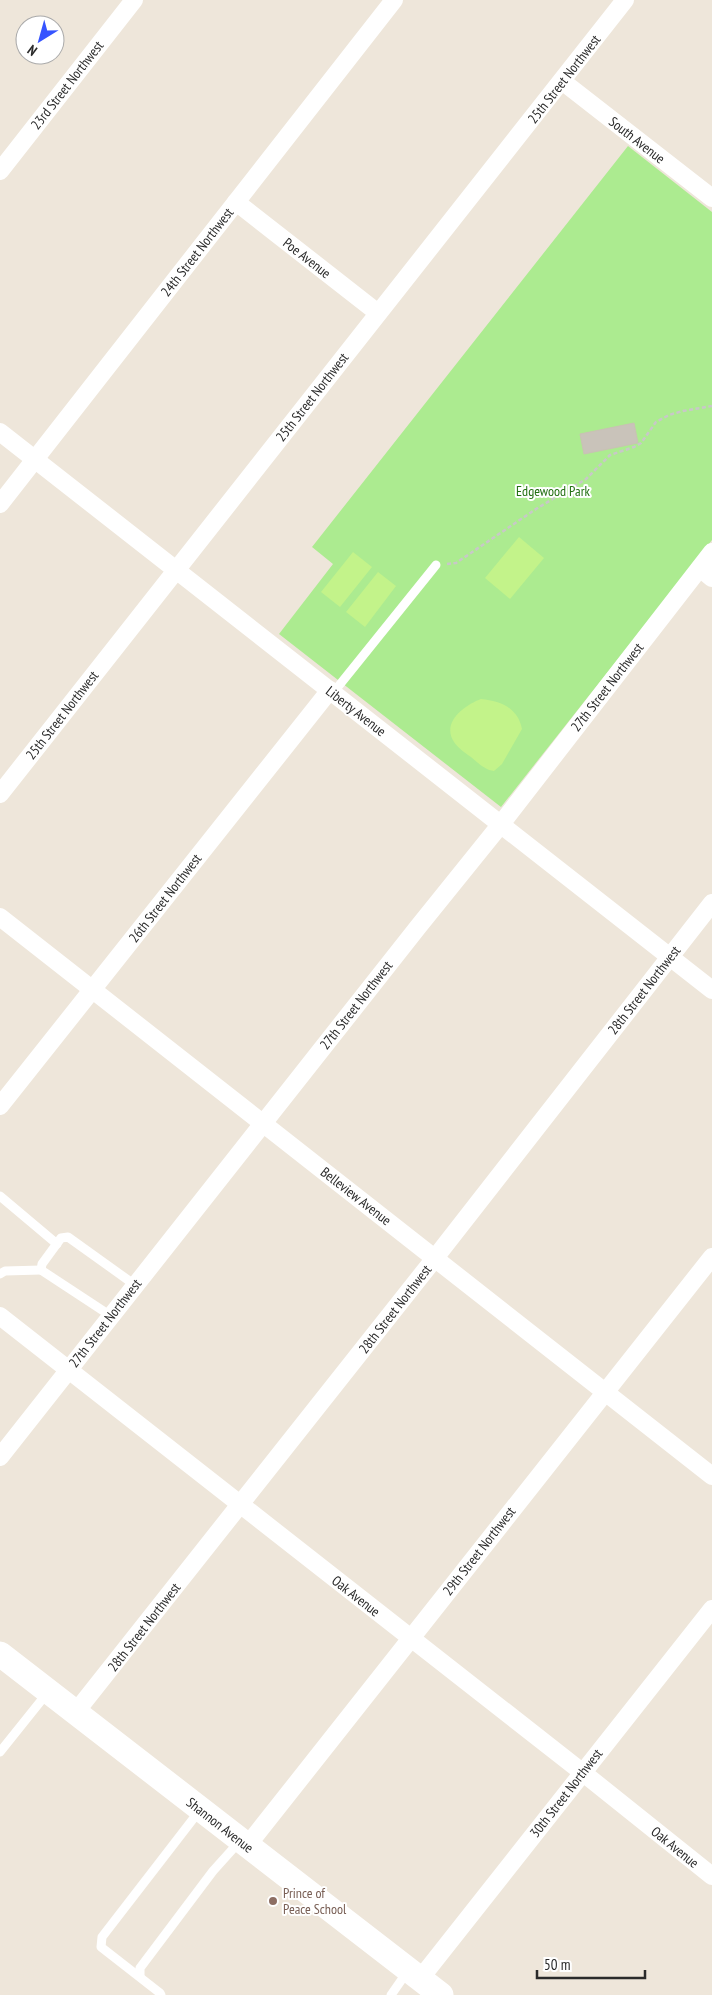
<svg xmlns="http://www.w3.org/2000/svg" width="712" height="1995" viewBox="0 0 712 1995" font-family="'PT Sans Narrow',sans-serif">
<rect width="100%" height="100%" fill="#eee6da"/>
<!-- green -->
<polygon fill="#aceb90" points="628,146 712,212 712,540 501,807 279,634 333,564 312,547"/>
<!-- pitch -->
<g fill="#c3f38a">
<polygon points="519,537 544,558 510,599 485,578"/>
<polygon points="353,552 372,567 340,607 321,592"/>
<polygon points="378,572 396,586 365,627 346,612"/>
<path d="M481,699C501,701 518,708 522,729L502,764L494,771C485,770 478,763 471,757C465,753 458,748 454,742C441,722 465,705 481,699Z"/>
</g>
<!-- building -->
<polygon fill="#c9c3ba" stroke="#c9c2b4" points="634,423 638,443 584,454 580,434"/>
<g fill="none" stroke-linecap="round" stroke-linejoin="round">
<!-- path -->
<polyline stroke="#c8c8c8" stroke-width="2.5" stroke-dasharray="4 2.5" stroke-linecap="butt" points="447,564 456,563 536,509 586,479 610,455 634,447 641,443 656,422 669,415 683,411 712,406"/>
<!-- lane -->
<g stroke="#fff" stroke-width="9">
<polyline points="333,693 436,565"/>
<polyline points="0,1196 57,1244"/>
<polyline points="0,1274 5,1271 41,1270"/>
<polyline points="111,1316 41,1270 42,1264 61,1238 68,1237 135,1285"/>
<polyline points="0,1752 48,1692"/>
<polyline points="140,1976 140,1968 213,1871 240,1841"/>
<polyline points="161,1995 160,1993 101,1947 102,1937 200,1810"/>
<polyline points="391,1995 407,1972"/>
</g>
<!-- street -->
<g stroke="#fff" stroke-width="18">
<polyline points="562,81 712,198"/>
<polyline points="0,171 134,0"/>
<polyline points="236,202 378,313"/>
<polyline points="0,432 712,990"/>
<polyline points="0,504 394,0"/>
<polyline points="700,568 712,578"/>
<polyline points="0,794 625,0"/>
<polyline points="0,917 712,1476"/>
<polyline points="0,1106 330,690"/>
<polyline points="0,1316 582,1772 712,1876"/>
<polyline points="0,1457 418,927 501,824 712,552"/>
<polyline points="75,1713 435,1258 712,903"/>
<polyline points="247,1846 712,1257"/>
<polyline points="420,1979 712,1609"/>
</g>
<!-- secondary -->
<polyline stroke="#fff" stroke-width="25" points="0,1654 441,1995"/>
</g>
<!-- markers -->
<circle fill="#8d6e63" stroke="#fff" stroke-width="2" cx="273" cy="1901" r="5"/>
<g text-anchor="middle" dominant-baseline="central" stroke-width="4" stroke-linejoin="round" paint-order="stroke">
<!-- street labels -->
<g font-size="14" fill="#2a2a2a" stroke="#fff">
<text transform="translate(564 79) rotate(-52)">25th Street Northwest</text>
<text transform="translate(67 85) rotate(-52)">23rd Street Northwest</text>
<text transform="translate(637 140) rotate(38)">South Avenue</text>
<text transform="translate(197 252) rotate(-52)">24th Street Northwest</text>
<text transform="translate(307 258) rotate(38)">Poe Avenue</text>
<text transform="translate(312 397) rotate(-52)">25th Street Northwest</text>
<text transform="translate(607 687) rotate(-52)">27th Street Northwest</text>
<text transform="translate(356 711) rotate(38)">Liberty Avenue</text>
<text transform="translate(62 715) rotate(-52)">25th Street Northwest</text>
<text transform="translate(165 898) rotate(-52)">26th Street Northwest</text>
<text transform="translate(644 990) rotate(-52)">28th Street Northwest</text>
<text transform="translate(356 1005) rotate(-52)">27th Street Northwest</text>
<text transform="translate(356 1196) rotate(38)">Belleview Avenue</text>
<text transform="translate(395 1309) rotate(-52)">28th Street Northwest</text>
<text transform="translate(105 1323) rotate(-52)">27th Street Northwest</text>
<text transform="translate(479 1551) rotate(-52)">29th Street Northwest</text>
<text transform="translate(356 1596) rotate(38)">Oak Avenue</text>
<text transform="translate(144 1627) rotate(-52)">28th Street Northwest</text>
<text transform="translate(566 1793) rotate(-52)">30th Street Northwest</text>
<text transform="translate(220 1825) rotate(38)">Shannon Avenue</text>
<text transform="translate(675 1847) rotate(39)">Oak Avenue</text>
</g>
<!-- park labels -->
<g font-size="14" fill="#226f12" stroke="#fff">
<text x="553" y="491">Edgewood Park</text>
</g>
<!-- education labels -->
<g font-size="14" fill="#785e54" stroke="#fff" text-anchor="start">
<text x="283" y="1893">Prince of<tspan x="283" dy="16">Peace School</tspan></text>
</g>
</g>
<!-- north arrow -->
<g transform="translate(40 40) rotate(217)"><circle r="24" fill="#ffffff" stroke="#aaaaaa"/>
<path d="M0-4L9 19L0 12L-9 19Z" fill="#3654ff"/>
<text y="-8" font-size="14" font-weight="bold" text-anchor="middle" fill="#2a2a2a">N</text>
</g>
<!-- scale -->
<path d="M537 1970v8h108v-8" fill="none" stroke="#2a2a2a" stroke-width="2.5"/>
<text x="544" y="1970" font-size="15" fill="#2a2a2a" stroke="#ffffff" stroke-width="4" paint-order="stroke">50 m</text>
</svg>
